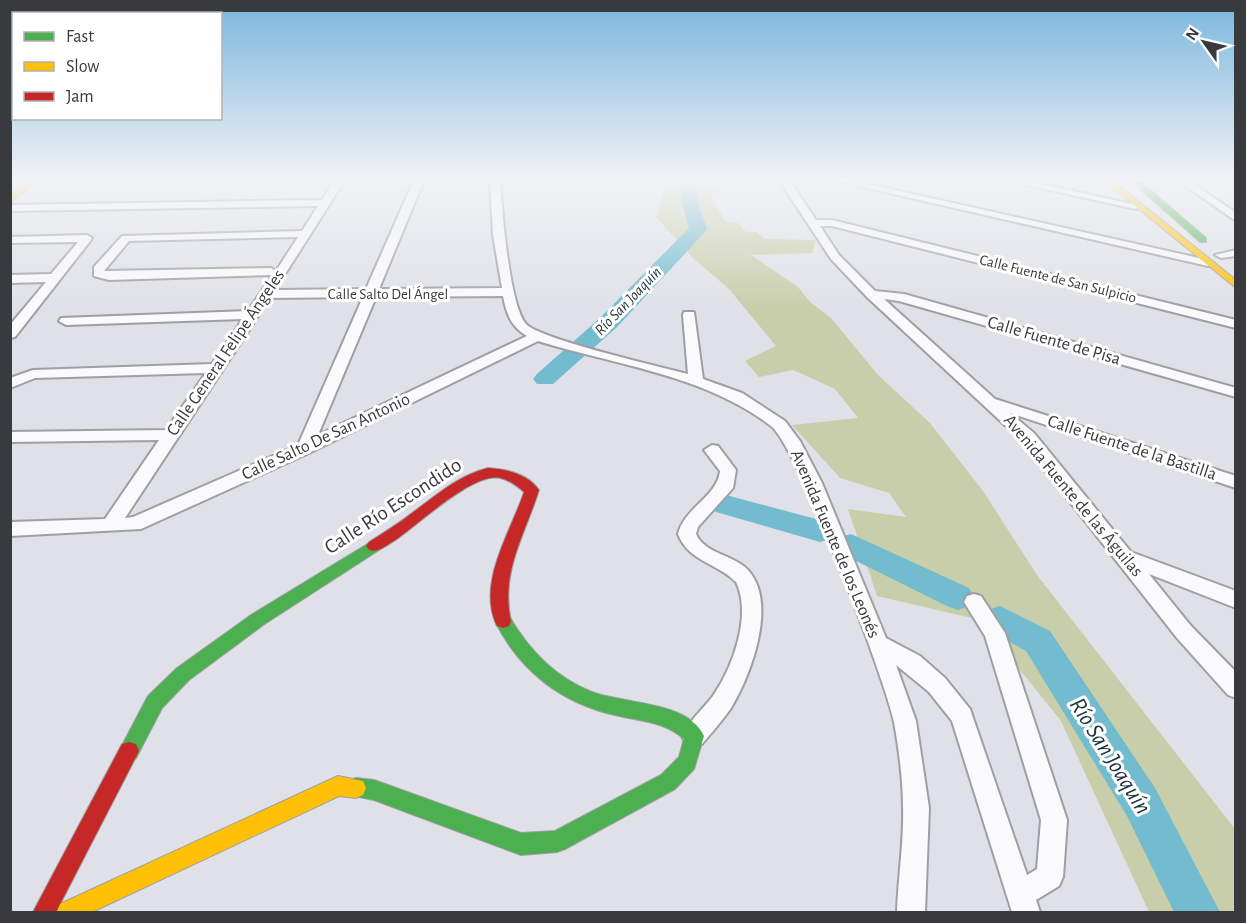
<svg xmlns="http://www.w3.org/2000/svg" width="1246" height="923" viewBox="0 0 1246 923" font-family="'Alegreya Sans',sans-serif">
<rect width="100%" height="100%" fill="#e0e1e8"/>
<!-- green -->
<polygon fill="#c8ceaa" points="668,180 722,180 720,192 711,197 725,221 738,223 746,232 756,232 765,239 816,240 812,253 751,255 798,287 810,302 831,318 878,375 930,423 983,491 1037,575 1235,829 1235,912 1149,912 1061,721 980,620 877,596 848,509 906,517 889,493 840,478 792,425 858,418 835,389 793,370 759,377 745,361 776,346 729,289 695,260 656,217"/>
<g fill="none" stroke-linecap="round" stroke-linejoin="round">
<!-- river -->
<g fill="#73bbcf" fill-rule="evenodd">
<polygon points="681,180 697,180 697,200 707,229 704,233 617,327 553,384 537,384 533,379 537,374 601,317 689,228 681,200"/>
<polygon points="726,495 831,523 835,531 831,539 820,542 716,512 712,505 716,498"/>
<polygon points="851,534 969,588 974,597 969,606 958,610 947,606 840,553 836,545 840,537"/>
<polygon points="1000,606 1050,631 1155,788 1220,912 1174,912 1127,816 1026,651 988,630 983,620 988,610"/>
</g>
<defs>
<g id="street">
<path d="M335,180H345L275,290L366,289L414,180H424L379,289L502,288L493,235L490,180H500C502,209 509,304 526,324C539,339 661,367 688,374L683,315L684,312H694L703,379L742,393L785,421L800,441L822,483L886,638L920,656L945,678L970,709L1027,875L1037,869L1041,820L985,636L964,602L967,596L974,594L981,596L1005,633L1067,820L1063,877L1059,886L1036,900L1040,912H1012L952,721L929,692L896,665L916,721L929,808L925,912H897C898,878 904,843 903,808C903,781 899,750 894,722C886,682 797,445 771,426C705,375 616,365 538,341L311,452L141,529L10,536V522L105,519L159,440L10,442V432L166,430L206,373L35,378L10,388V378L33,370L212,364L243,319L66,325L59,321L61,318L248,311L273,275L109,280L94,276V267L122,236L302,231L318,206L10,211V205L322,200ZM298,237L276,271L271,268L104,271L129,241ZM503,296C506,313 511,327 527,336L318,435L376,297ZM363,297L298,445L133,517L125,518L270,298Z"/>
<polygon points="779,180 789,180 816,220 832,220 1236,320 1236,328 832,226 820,226 839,255 875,291 904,294 1236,388 1236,397 899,301 884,299 995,399 1236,476 1236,488 1010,413 1034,433 1131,552 1236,591 1236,608 1149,574 1191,626 1236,672 1236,698 1228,695 1177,638 1022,441 867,297 831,259"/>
<polygon points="832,180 850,180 1208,260 1214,263 1208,266"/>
<polygon points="1004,180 1023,180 1141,206 1136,209"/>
<polygon points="1177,180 1188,180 1236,213 1236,221"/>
<polygon points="87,235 92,238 91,240 15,337 10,338 10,325 46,282 10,283 10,275 51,274 78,242 10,243 10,237"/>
<polygon points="1236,250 1236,256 1221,258 1215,255"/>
<path d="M712,445L718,446L736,470L733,488L698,527L696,534C705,554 734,555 748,570C778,603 751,675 731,708C722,721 712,732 702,744L694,747L686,744L682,736C689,721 703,709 713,696C733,667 752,615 736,582C717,563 688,561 678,534C684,508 717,497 720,471L704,450Z"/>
</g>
<g id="fast">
<polygon points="1130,180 1139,180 1206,238 1206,242 1200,242"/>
<polygon points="374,540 379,542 382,546 379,550 263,625 189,680 162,708 136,758 129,760 122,758 119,751 148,696 177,668 251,615"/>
<path d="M503,614L509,616C528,649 556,678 592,692C623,704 688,701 704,736L694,769L675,789L565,849L557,852L521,855L374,800L349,795L346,788L349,781L356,778L374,780L521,833L555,831L661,775L679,757L684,739C664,721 639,721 615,715C561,703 519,670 495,621L497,616Z"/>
</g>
<g id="slow">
<polygon points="29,180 38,180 10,203 10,196"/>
<polygon points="1103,180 1112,180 1236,280 1236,288"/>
<polygon points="338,776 363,781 366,788 363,795 356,798 339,796 92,912 57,912 60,904"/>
</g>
<g id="jam">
<path d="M488,468C506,469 528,474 539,490C525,535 500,572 511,621L509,626L503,628L497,626C476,583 511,532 524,492C517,486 509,480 500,478C473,472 418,525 394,541C385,546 378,553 369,550L366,546L369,542C383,533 398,524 412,513C437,495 457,476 488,468Z"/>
<polygon points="129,742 136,744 139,751 56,912 33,912 122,744"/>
</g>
</defs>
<!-- street casing -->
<use href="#street" stroke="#9e9fa4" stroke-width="4"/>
<!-- fast casing -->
<use href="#fast" stroke="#9e9fa4" stroke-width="2"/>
<!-- slow casing -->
<use href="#slow" stroke="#9e9fa4" stroke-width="2"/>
<!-- jam casing -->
<use href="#jam" stroke="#9e9fa4" stroke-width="2"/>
<!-- street -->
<use href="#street" fill="#fafafc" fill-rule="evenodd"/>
<!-- fast -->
<use href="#fast" fill="#4caf50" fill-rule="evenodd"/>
<!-- slow -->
<use href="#slow" fill="#ffc107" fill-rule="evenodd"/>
<!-- jam -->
<use href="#jam" fill="#c62828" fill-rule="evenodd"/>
</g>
<!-- sky -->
<linearGradient id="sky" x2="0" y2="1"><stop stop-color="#79b7de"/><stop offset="0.58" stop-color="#f1f2f5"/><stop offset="1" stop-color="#f1f2f5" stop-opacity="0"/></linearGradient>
<rect width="1246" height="309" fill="url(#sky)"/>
<g text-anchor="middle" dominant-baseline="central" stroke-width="6" stroke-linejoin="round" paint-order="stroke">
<!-- far-street labels -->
<g font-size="15" fill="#393a3e" stroke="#fff">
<text transform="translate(1058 279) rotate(14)">Calle Fuente de San Sulpicio</text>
<text x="388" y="294">Calle Salto Del Ángel</text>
</g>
<!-- far-water labels -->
<g font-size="16" font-style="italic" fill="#1c3339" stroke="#fff">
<text transform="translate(628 301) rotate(-46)">Río San Joaquín</text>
</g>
<!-- street labels -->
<g font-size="18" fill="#393a3e" stroke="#fff">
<text transform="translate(1054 341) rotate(16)">Calle Fuente de Pisa</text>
<text transform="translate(226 353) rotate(-56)">Calle General Felipe Ángeles</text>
<text transform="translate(326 437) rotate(-25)">Calle Salto De San Antonio</text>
<text transform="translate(1132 448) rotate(18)">Calle Fuente de la Bastilla</text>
<text transform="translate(1073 496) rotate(50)">Avenida Fuente de las Águilas</text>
<text transform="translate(835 544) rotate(67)">Avenida Fuente de los Leonés</text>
</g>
<!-- near-street labels -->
<g font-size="21" fill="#393a3e" stroke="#fff">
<text transform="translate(393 506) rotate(-33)">Calle Río Escondido</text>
</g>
<!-- near-water labels -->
<g font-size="24" font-style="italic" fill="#1c3339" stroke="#fff">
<text transform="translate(1110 756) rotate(58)">Río San Joaquín</text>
</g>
</g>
<!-- border -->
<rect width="1246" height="923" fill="none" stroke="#393a3e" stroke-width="24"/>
<!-- legend -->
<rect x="12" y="12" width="210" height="108" fill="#ffffff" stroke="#b0b0b2" stroke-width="1.5"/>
<rect x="24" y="32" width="30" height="9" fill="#4caf50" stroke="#b0b0b2" stroke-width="1.5"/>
<text x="66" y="42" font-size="18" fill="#393a3e">Fast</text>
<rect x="24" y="62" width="30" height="9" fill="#ffc107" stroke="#b0b0b2" stroke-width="1.5"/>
<text x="66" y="72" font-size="18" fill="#393a3e">Slow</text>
<rect x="24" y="92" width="30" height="9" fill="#c62828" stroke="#b0b0b2" stroke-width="1.5"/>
<text x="66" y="102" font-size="18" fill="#393a3e">Jam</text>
<!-- north arrow -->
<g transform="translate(1204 42) rotate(304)" stroke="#ffffff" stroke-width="4.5" paint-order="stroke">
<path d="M0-4.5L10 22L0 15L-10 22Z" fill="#393a3e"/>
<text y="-9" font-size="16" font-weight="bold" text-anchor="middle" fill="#393a3e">N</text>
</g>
</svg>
